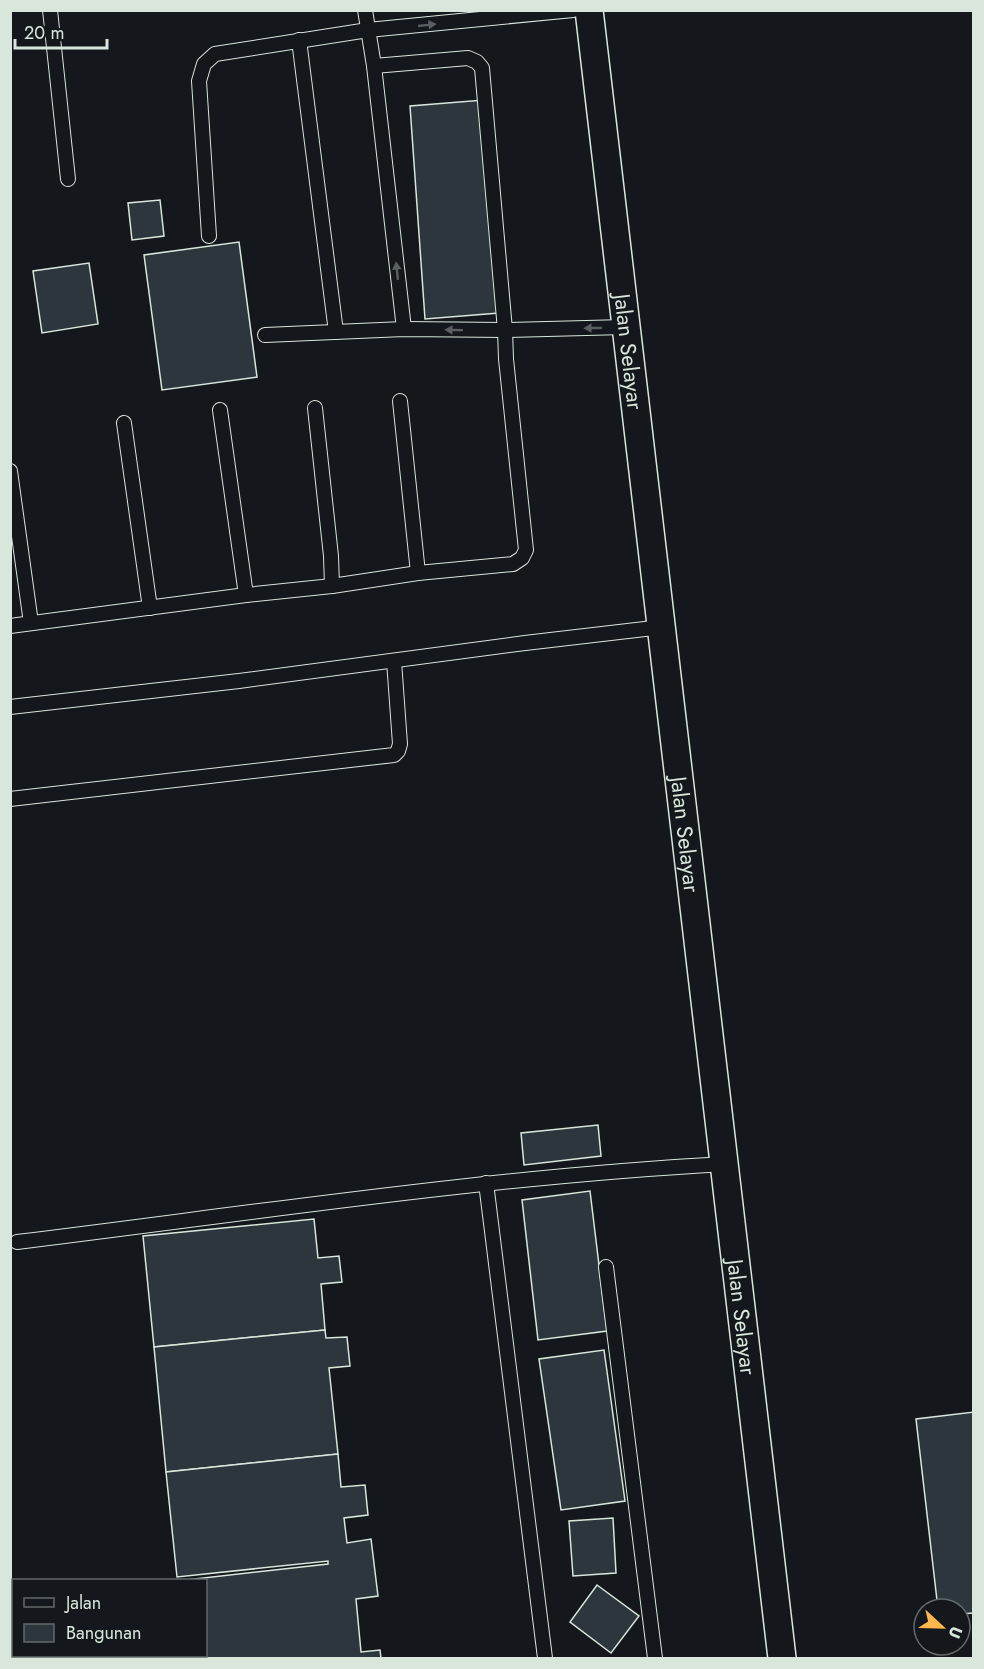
<svg xmlns="http://www.w3.org/2000/svg" width="984" height="1669" viewBox="0 0 984 1669" font-family="Jost,sans-serif">
<rect width="100%" height="100%" fill="#14181c"/>
<!-- building -->
<g fill="#2c363c" stroke="#d8e6dc" stroke-width="1.5">
<polygon points="484,100 499,313 425,319 410,106"/>
<polygon points="160,200 164,236 132,240 128,203"/>
<polygon points="239,242 257,377 162,390 144,255"/>
<polygon points="89,263 98,324 42,333 33,271"/>
<polygon points="598,1125 601,1156 524,1165 521,1133"/>
<polygon points="590,1191 607,1331 538,1340 522,1200"/>
<polygon points="314,1219 318,1258 339,1256 342,1282 321,1284 325,1330 154,1347 143,1236"/>
<polygon points="325,1330 326,1338 347,1337 350,1366 329,1368 338,1454 166,1472 154,1347"/>
<polygon points="604,1350 625,1501 561,1510 539,1359"/>
<polygon points="974,1412 974,1613 960,1614 960,1609 938,1609 916,1419"/>
<polygon points="338,1454 341,1487 365,1485 368,1515 344,1518 347,1543 371,1539 378,1596 356,1599 361,1652 380,1650 381,1658 185,1658 184,1656 206,1656 206,1580 186,1580 328,1564 328,1561 177,1577 166,1472"/>
<polygon points="613,1518 616,1573 573,1576 569,1521"/>
<polygon points="597,1585 639,1616 611,1653 570,1622"/>
</g>
<g fill="none" stroke-linecap="round" stroke-linejoin="round">
<defs>
<g id="service">
<polyline points="50,10 68,179"/>
<polyline points="365,10 374,66 404,329"/>
<polyline points="299,40 336,332"/>
<polyline points="209,236 199,81 204,64 215,54 368,30 573,10"/>
<polyline points="265,335 404,329 505,330 625,327"/>
<polyline points="400,401 418,573"/>
<polyline points="315,408 331,556 332,586"/>
<polyline points="220,410 246,595"/>
<polyline points="124,423 150,608"/>
<polyline points="10,471 31,623"/>
<polyline points="10,626 246,595 332,586 418,573 513,564 522,558 526,550 506,359 505,330 482,68 477,62 468,58 374,66"/>
<polyline points="10,707 239,681 525,643 662,627"/>
<polyline points="10,799 394,755 398,751 400,744 394,661"/>
<polyline points="486,1183 545,1658"/>
<path d="M17,1242C253,1213 488,1177 725,1164"/>
<polyline points="606,1267 655,1658"/>
</g>
<g id="minor">
<path id="s1" d="M589,10L782,1658"/>
</g>
</defs>
<!-- service casing -->
<use href="#service" stroke="#d8e6dc" stroke-width="16"/>
<!-- minor casing -->
<use href="#minor" stroke="#d8e6dc" stroke-width="30"/>
<!-- service -->
<use href="#service" stroke="#14181c" stroke-width="14"/>
<!-- minor -->
<use href="#minor" stroke="#14181c" stroke-width="27"/>
</g>
<!-- one-way arrows -->
<defs><path id="oneway-solid" d="M-6-.8H1V-3.2L6.5 0L1 3.2V.8H-6Z" transform="scale(1.5)"/></defs>
<g fill="#59605f">
<use href="#oneway-solid" transform="translate(427 25) rotate(-6)"/>
<use href="#oneway-solid" transform="translate(397 271) rotate(-96)"/>
<use href="#oneway-solid" transform="translate(593 328) rotate(179)"/>
<use href="#oneway-solid" transform="translate(454 330) rotate(-179)"/>
</g>
<g text-anchor="middle" dominant-baseline="central" stroke-width="4.5" stroke-linejoin="round" paint-order="stroke">
<!-- street labels -->
<g font-size="22" fill="#d8e6dc" stroke="#14181c">
<text stroke="none"><textPath href="#s1" startOffset="344">Jalan Selayar</textPath></text>
<text stroke="none"><textPath href="#s1" startOffset="830">Jalan Selayar</textPath></text>
<text stroke="none"><textPath href="#s1" startOffset="1316">Jalan Selayar</textPath></text>
</g>
</g>
<!-- border -->
<rect width="984" height="1669" fill="none" stroke="#d8e6dc" stroke-width="24"/>
<!-- legend -->
<rect x="12" y="1579" width="195" height="78" fill="#14181c" stroke="#626a69" stroke-width="1.5"/>
<rect x="24" y="1598" width="30" height="9" fill="#14181c" stroke="#626a69" stroke-width="1.5"/>
<text x="66" y="1609" font-size="18" fill="#d8e6dc">Jalan</text>
<rect x="24" y="1624" width="30" height="18" fill="#2c363c" stroke="#626a69" stroke-width="1.5"/>
<text x="66" y="1639" font-size="18" fill="#d8e6dc">Bangunan</text>
<!-- north arrow -->
<g transform="translate(942 1627) rotate(112)"><circle r="28" fill="#14181c" stroke="#626a69" stroke-width="1.5"/>
<path d="M0-4.5L10 22L0 15L-10 22Z" fill="#ffb74d"/>
<text y="-9" font-size="16" font-weight="bold" text-anchor="middle" fill="#d8e6dc">U</text>
</g>
<!-- scale -->
<path d="M15 39v9h92v-9" fill="none" stroke="#d8e6dc" stroke-width="3"/>
<text x="24" y="39" font-size="18" fill="#d8e6dc" stroke="#14181c" stroke-width="4.5" paint-order="stroke">20 m</text>
</svg>
